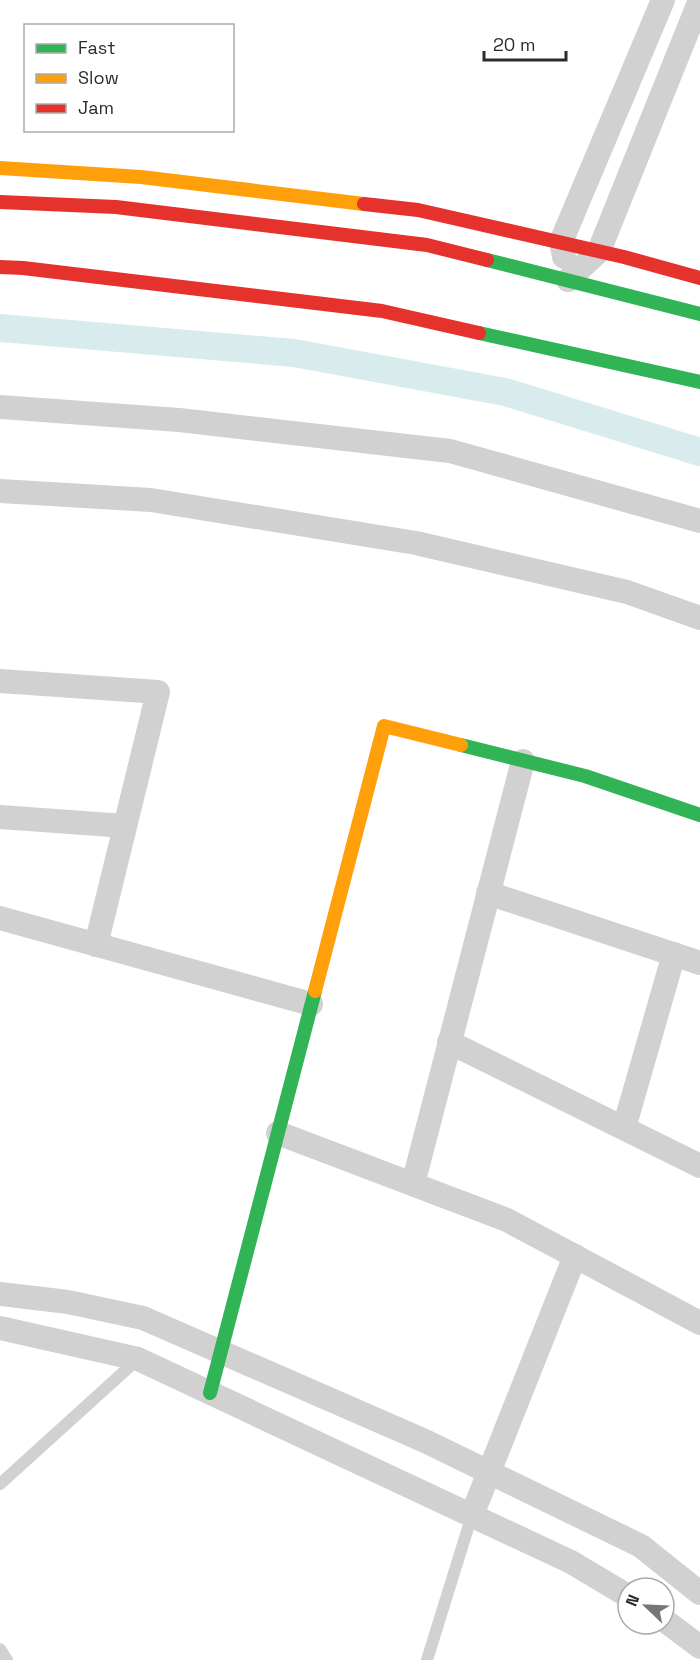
<svg xmlns="http://www.w3.org/2000/svg" width="700" height="1660" viewBox="0 0 700 1660" font-family="'Space Grotesk',sans-serif">
<rect width="100%" height="100%" fill="#fff"/>
<g fill="none" stroke-linecap="round" stroke-linejoin="round">
<!-- canal -->
<polyline stroke="#d8ecee" stroke-width="28" points="0,328 294,353 505,392 700,452"/>
<!-- lane -->
<g stroke="#d1d1d1" stroke-width="12">
<polyline points="0,1484 138,1359"/>
<polyline points="0,1649 7,1660"/>
<polyline points="427,1660 472,1515"/>
</g>
<!-- street -->
<g stroke="#d1d1d1" stroke-width="24">
<polyline points="564,257 561,242 663,0"/>
<polyline points="568,280 599,251 700,0"/>
<polyline points="0,407 179,420 450,451 700,521"/>
<polyline points="0,491 151,500 416,543 627,592 700,618"/>
<polyline points="0,681 158,692 96,945"/>
<polyline points="0,817 125,826"/>
<polyline points="488,893 700,963"/>
<polyline points="0,918 311,1004"/>
<polyline points="449,1042 700,1166"/>
<polyline points="624,1128 674,954"/>
<polyline points="278,1133 507,1220 700,1323"/>
<polyline points="413,1184 523,761"/>
<polyline points="0,1294 68,1302 143,1318 425,1441 641,1546 700,1593"/>
<polyline points="0,1328 138,1359 571,1562 628,1596"/>
<polyline points="472,1515 575,1256"/>
<polyline points="664,1620 700,1647"/>
</g>
<!-- fast -->
<g stroke="#30b455" stroke-width="14">
<polyline points="487,260 700,314"/>
<polyline points="479,333 700,382"/>
<polyline points="461,745 585,776 700,815"/>
<polyline points="210,1393 315,991"/>
</g>
<!-- slow -->
<g stroke="#ff9f0a" stroke-width="14">
<polyline points="0,168 141,177 364,204"/>
<polyline points="315,991 384,726 461,745"/>
</g>
<!-- jam -->
<g stroke="#e5322d" stroke-width="14">
<polyline points="0,202 116,207 427,245 487,260"/>
<polyline points="364,204 418,210 624,257 700,278"/>
<polyline points="0,267 23,268 382,311 479,333"/>
</g>
</g>
<!-- legend -->
<rect x="24" y="24" width="210" height="108" fill="#ffffff" stroke="#ababab" stroke-width="1.5"/>
<rect x="36" y="44" width="30" height="9" fill="#30b455" stroke="#ababab" stroke-width="1.5"/>
<text x="78" y="54" font-size="18" fill="#2c2c2c">Fast</text>
<rect x="36" y="74" width="30" height="9" fill="#ff9f0a" stroke="#ababab" stroke-width="1.5"/>
<text x="78" y="84" font-size="18" fill="#2c2c2c">Slow</text>
<rect x="36" y="104" width="30" height="9" fill="#e5322d" stroke="#ababab" stroke-width="1.5"/>
<text x="78" y="114" font-size="18" fill="#2c2c2c">Jam</text>
<!-- north arrow -->
<g transform="translate(646 1606) rotate(293)"><circle r="28" fill="#ffffff" stroke="#ababab" stroke-width="1.5"/>
<path d="M0-4.5L10 22L0 15L-10 22Z" fill="#767676"/>
<text y="-9" font-size="16" font-weight="bold" text-anchor="middle" fill="#2c2c2c">N</text>
</g>
<!-- scale -->
<path d="M484 51v9h82v-9" fill="none" stroke="#2c2c2c" stroke-width="3"/>
<text x="493" y="51" font-size="18" fill="#2c2c2c" stroke="#ffffff" stroke-width="4.5" paint-order="stroke">20 m</text>
</svg>
